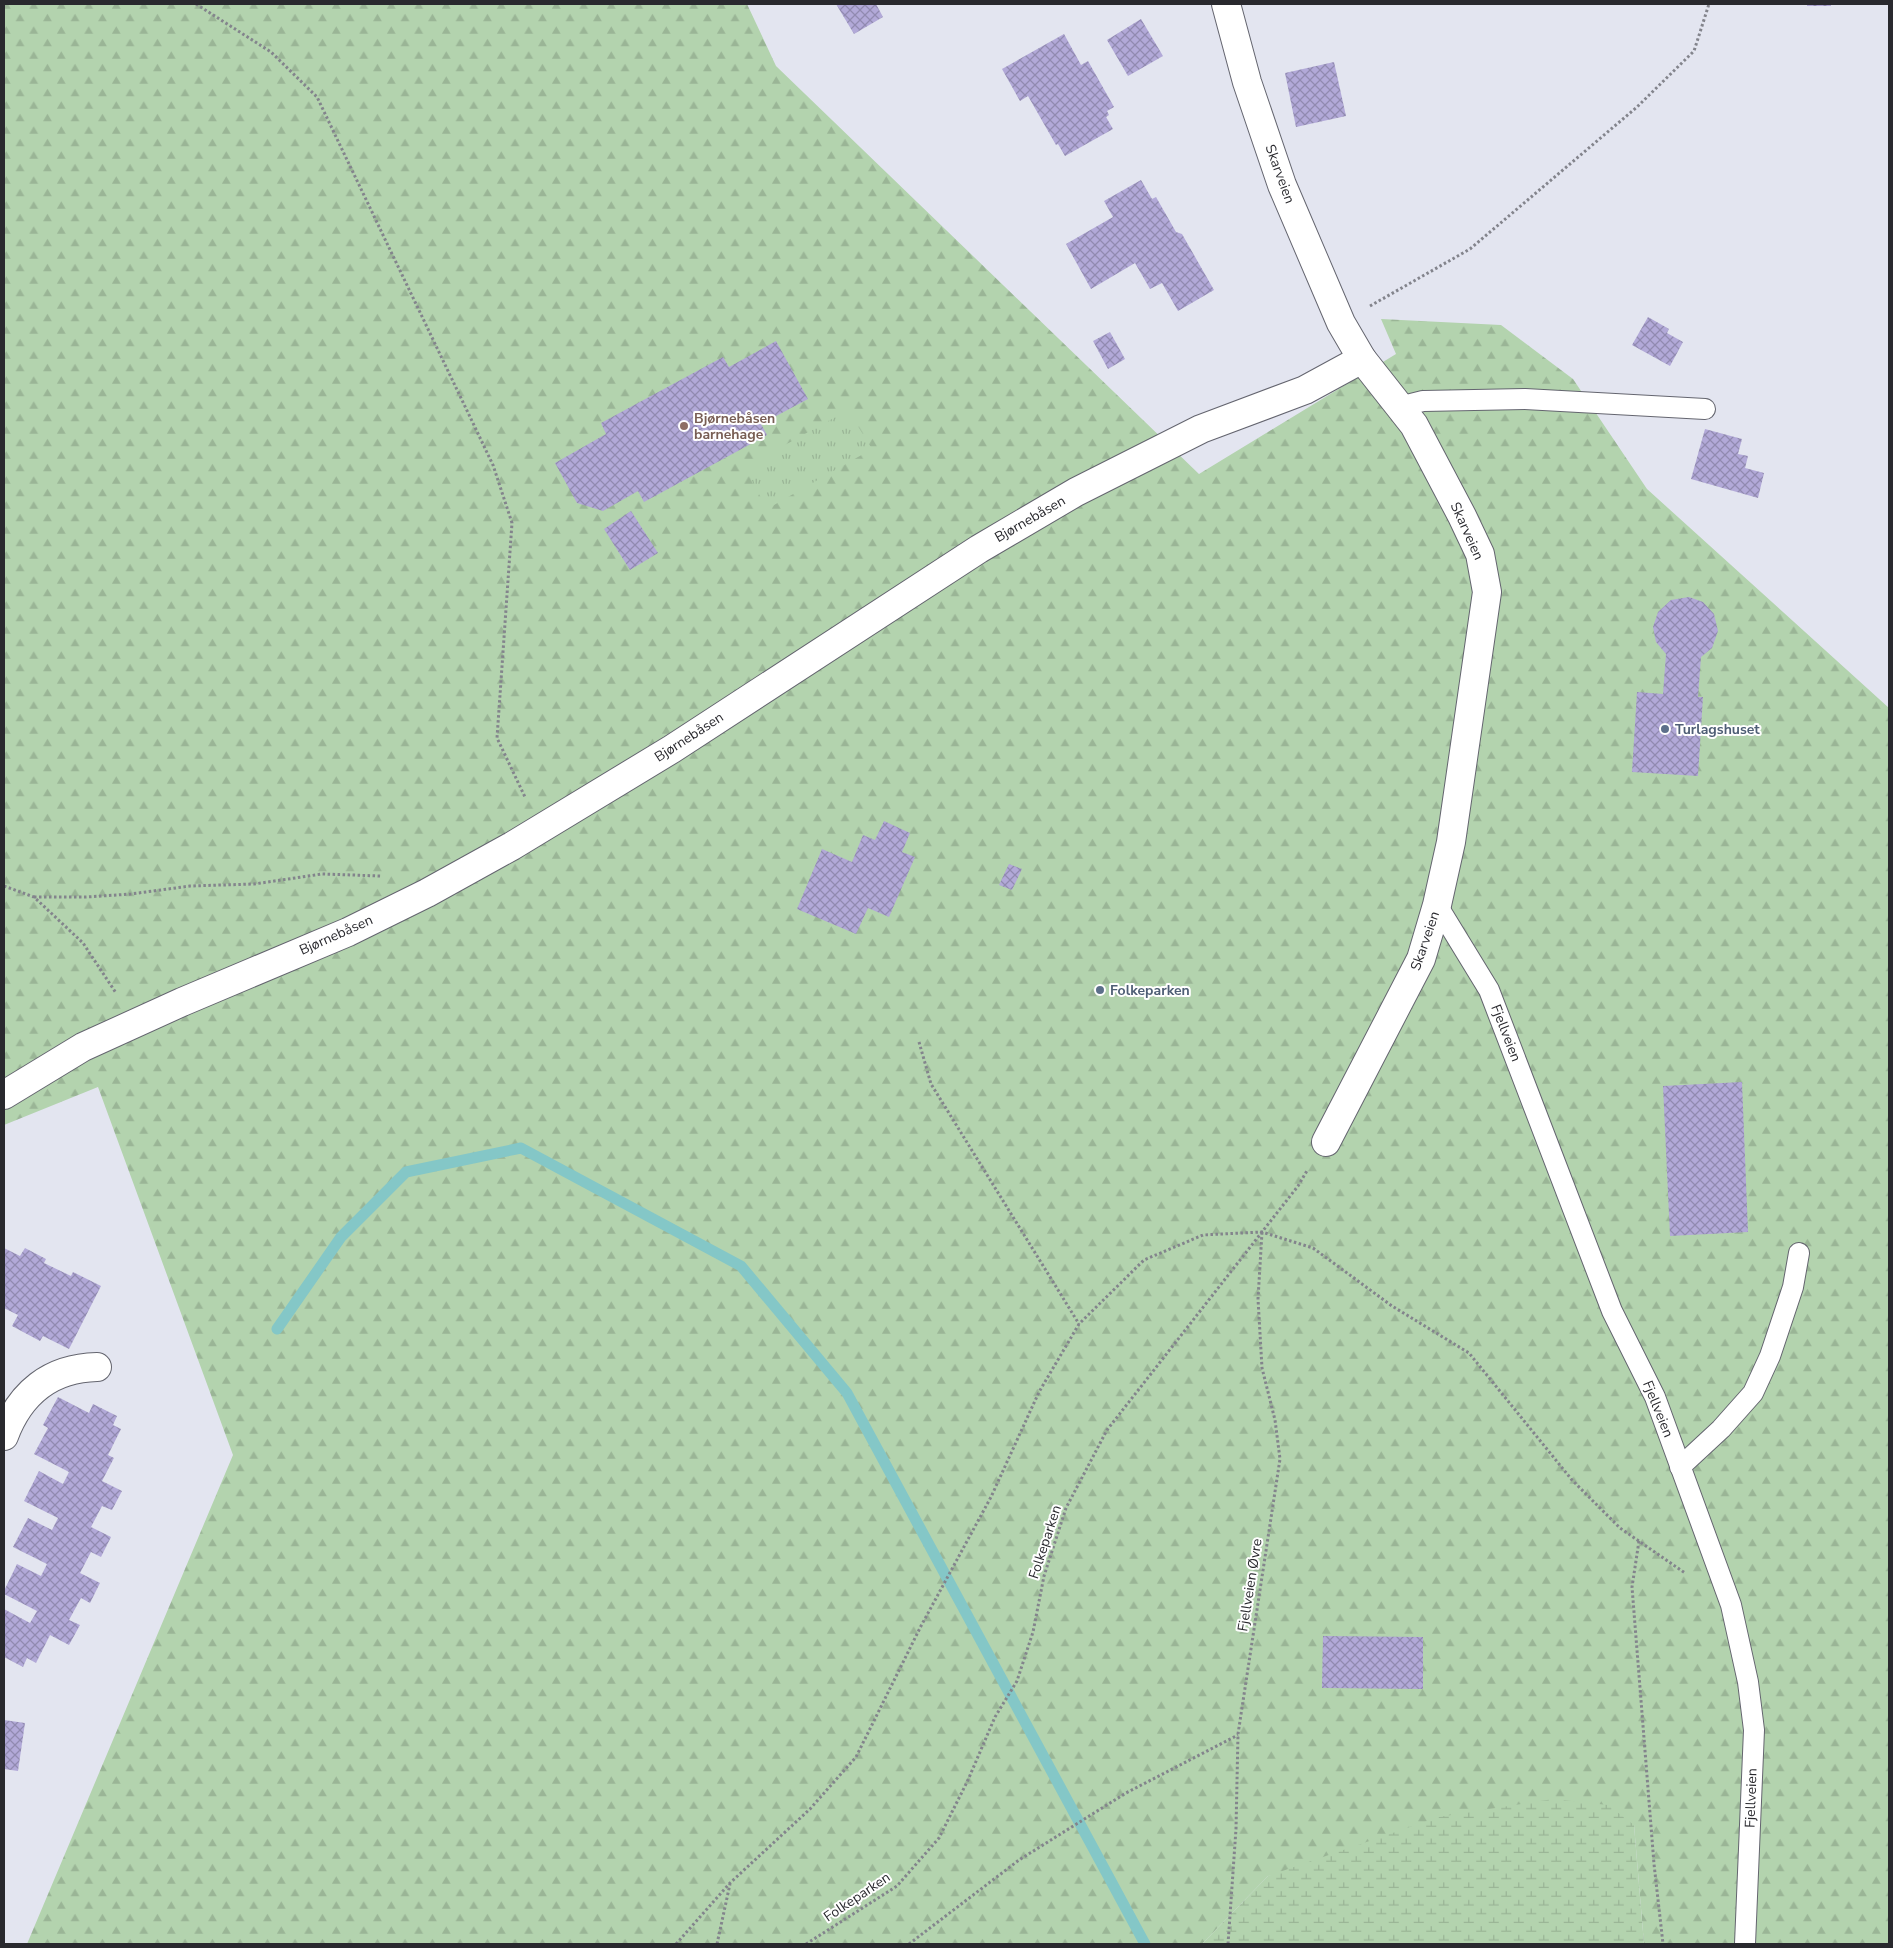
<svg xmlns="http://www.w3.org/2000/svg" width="1893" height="1948" viewBox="0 0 1893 1948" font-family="'Nunito Sans',sans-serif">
<defs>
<pattern id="forest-firs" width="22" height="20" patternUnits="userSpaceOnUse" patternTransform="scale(1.25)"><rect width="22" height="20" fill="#b3d3ae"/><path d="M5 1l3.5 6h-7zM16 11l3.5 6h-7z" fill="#9ab596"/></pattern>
<pattern id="wetland-marsh" width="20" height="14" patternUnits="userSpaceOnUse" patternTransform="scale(1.25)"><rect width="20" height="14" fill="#b3d3ae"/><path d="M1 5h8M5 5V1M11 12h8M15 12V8" fill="none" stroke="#9ab596"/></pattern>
<pattern id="park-tufts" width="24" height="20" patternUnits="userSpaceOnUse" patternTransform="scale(1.25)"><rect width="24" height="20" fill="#b3d3ae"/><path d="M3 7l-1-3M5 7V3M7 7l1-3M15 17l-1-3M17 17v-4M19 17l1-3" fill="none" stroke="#9ab596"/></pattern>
<pattern id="building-cross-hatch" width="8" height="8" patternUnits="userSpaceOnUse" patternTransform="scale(1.25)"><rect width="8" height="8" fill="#b2a9d8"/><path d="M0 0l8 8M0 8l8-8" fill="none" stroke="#918ab0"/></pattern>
</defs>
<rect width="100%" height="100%" fill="#e3e5f0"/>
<!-- forest -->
<polygon fill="url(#forest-firs)" points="4,4 747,4 776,66 1199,474 1396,354 1381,319 1501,325 1573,379 1647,489 1889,708 1889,1944 1644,1944 1634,1825 1268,1876 1202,1944 27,1944 233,1455 98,1087 4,1125"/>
<!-- wetland -->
<polygon fill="url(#wetland-marsh)" points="1553,1799 1608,1805 1634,1825 1644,1944 1202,1944 1268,1876 1439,1817"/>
<!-- park -->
<polygon fill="url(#park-tufts)" points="848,410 872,449 767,509 751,479 758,460"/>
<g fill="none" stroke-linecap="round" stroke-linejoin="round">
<!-- stream -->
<polyline stroke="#84c7c7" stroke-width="11" points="277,1329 341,1237 406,1172 521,1148 741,1266 847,1393 1145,1944"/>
</g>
<!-- building -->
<g fill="url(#building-cross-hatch)">
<polygon points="836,4 876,4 883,17 854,34"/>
<rect x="1807" y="4" width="24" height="2"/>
<polygon points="1141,19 1163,56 1128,76 1107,40"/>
<polygon points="1064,34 1081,65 1088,61 1114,107 1107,111 1109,115 1106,117 1113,129 1065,156 1058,144 1056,145 1028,96 1020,101 1002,69"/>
<polygon points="1334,62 1346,116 1296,127 1285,73"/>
<polygon points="1141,180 1152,199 1156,197 1176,232 1182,234 1214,290 1178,311 1162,283 1150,289 1135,263 1091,289 1066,244 1113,217 1104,201"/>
<polygon points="1648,317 1669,329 1667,333 1683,342 1670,366 1632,345"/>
<polygon points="1110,332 1125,359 1108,369 1093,341"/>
<polygon points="776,341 808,399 761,424 767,435 644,502 638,491 603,511 577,503 555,463 606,434 601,423 723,357 729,367"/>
<polygon points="1705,429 1742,439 1738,454 1748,456 1745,468 1764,473 1758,498 1691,479"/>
<polygon points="631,511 658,553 630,570 604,529"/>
<polygon points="1689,597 1703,602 1714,614 1718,631 1712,648 1701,657 1698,697 1703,697 1698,776 1632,772 1637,692 1663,694 1666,654 1656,642 1653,627 1658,612 1671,600"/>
<polygon points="884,821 910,833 902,852 915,857 889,917 868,908 856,934 797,909 822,849 852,862 863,835 875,840"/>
<polygon points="1009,864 1022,869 1012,890 999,885"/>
<polygon points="1742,1082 1748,1232 1670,1236 1663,1086"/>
<polygon points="4,1248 20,1256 25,1248 46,1259 44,1263 71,1276 73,1272 101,1286 69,1349 43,1336 40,1341 12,1326 18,1315 4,1308"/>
<polygon points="58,1397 89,1413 93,1404 117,1416 113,1425 121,1429 108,1455 114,1458 102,1481 122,1491 112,1510 102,1506 91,1527 111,1537 101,1557 91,1552 80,1573 100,1583 90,1603 81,1598 69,1620 80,1625 69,1645 50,1635 36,1663 27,1658 23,1667 4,1657 4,1609 30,1623 37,1611 4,1594 4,1591 17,1564 41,1576 47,1564 13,1547 28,1518 52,1530 58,1518 24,1501 39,1471 63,1484 69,1472 34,1454 48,1428 43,1425"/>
<polygon points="1323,1636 1423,1637 1423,1689 1322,1688"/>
<polygon points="4,1720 25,1723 18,1771 4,1769"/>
</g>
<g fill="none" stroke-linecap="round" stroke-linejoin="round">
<defs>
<g id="lane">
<polyline points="1399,407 1423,401 1525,399 1705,409"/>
<polyline points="1437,905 1489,990 1612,1311 1655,1397 1731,1605 1748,1682 1754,1730 1745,1944"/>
<polyline points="1680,1467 1721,1429 1753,1393 1770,1356 1793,1287 1799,1253"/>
</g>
<g id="street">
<polyline points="1226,4 1247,82 1282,185 1341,323 1362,359 1414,425 1462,516 1480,554 1487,592 1451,842 1437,905 1421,959 1326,1142"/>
<polyline points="4,1095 83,1047 182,1002 348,932 427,893 512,846 672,749 979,549 1076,492 1201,429 1305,390 1362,359"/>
<path d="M4,1436C20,1393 50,1368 97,1367"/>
</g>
</defs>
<!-- lane casing -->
<use href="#lane" stroke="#64656f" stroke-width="22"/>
<!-- street casing -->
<use href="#street" stroke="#64656f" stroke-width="30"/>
<!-- path -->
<g stroke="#83848c" stroke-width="3" stroke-dasharray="2.5 2.5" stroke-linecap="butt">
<polyline points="196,4 271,52 317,97 493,465 512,523 497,738 525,797"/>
<polyline points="1370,306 1470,249 1637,107 1694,51 1709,4"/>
<polyline points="4,886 34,897 83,943 116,993"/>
<polyline points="34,897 86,897 131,894 190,886 254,884 322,874 381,876"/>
<polyline points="919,1042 931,1084 1079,1324"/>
<polyline points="1639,1541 1632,1587 1654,1864 1663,1944"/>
<polyline points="676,1944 730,1883 810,1809 856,1757 921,1626 991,1497 1039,1392 1079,1324 1144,1260 1203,1235 1262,1232 1313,1248 1392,1306 1469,1353 1572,1480 1620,1528 1685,1573"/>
<polyline points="717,1944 730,1884"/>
<polyline points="806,1944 897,1886 939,1838 968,1780 995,1717 1017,1681 1033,1632 1044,1576 1066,1508 1107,1430 1298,1186 1308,1169"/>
<polyline points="909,1944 1019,1860 1126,1793 1238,1735"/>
<polyline points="1228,1944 1236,1829 1238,1734 1280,1459 1275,1420 1262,1368 1258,1299 1262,1232"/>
</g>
<!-- lane -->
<use href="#lane" stroke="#fff" stroke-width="20"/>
<!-- street -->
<use href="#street" stroke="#fff" stroke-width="28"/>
</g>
<!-- markers -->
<circle fill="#8d6e63" stroke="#fff" stroke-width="2" cx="684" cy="426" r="5"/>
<g fill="#5c6f8a" stroke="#fff" stroke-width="2">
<circle cx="1665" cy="729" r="5"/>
<circle cx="1100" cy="990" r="5"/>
</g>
<g text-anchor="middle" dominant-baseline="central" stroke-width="4" stroke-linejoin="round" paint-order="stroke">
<!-- street labels -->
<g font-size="14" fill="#29292e" stroke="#fff">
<text transform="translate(1280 174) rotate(70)">Skarveien</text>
<text transform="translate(1030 519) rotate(-30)">Bjørnebåsen</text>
<text transform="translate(1467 531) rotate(66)">Skarveien</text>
<text transform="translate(689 737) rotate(-33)">Bjørnebåsen</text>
<text transform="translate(336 935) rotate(-24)">Bjørnebåsen</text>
<text transform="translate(1425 941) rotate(-71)">Skarveien</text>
<text transform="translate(1506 1033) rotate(69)">Fjellveien</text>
<text transform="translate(1658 1409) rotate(68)">Fjellveien</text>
<text transform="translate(1045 1542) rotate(-72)">Folkeparken</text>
<text transform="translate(1250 1585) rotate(-81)">Fjellveien Øvre</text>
<text transform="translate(1751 1798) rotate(-88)">Fjellveien</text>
<text transform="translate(857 1897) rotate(-34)">Folkeparken</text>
</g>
<!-- education labels -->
<g font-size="14" font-weight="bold" fill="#785e54" stroke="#fff" text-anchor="start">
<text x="694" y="418">Bjørnebåsen<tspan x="694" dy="16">barnehage</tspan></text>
</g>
<!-- service labels -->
<g font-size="14" font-weight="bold" fill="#4e5e75" stroke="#fff" text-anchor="start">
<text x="1675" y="729">Turlagshuset</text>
<text x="1110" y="990">Folkeparken</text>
</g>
</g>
<!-- border -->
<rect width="1893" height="1948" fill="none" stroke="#29292e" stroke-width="10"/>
</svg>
